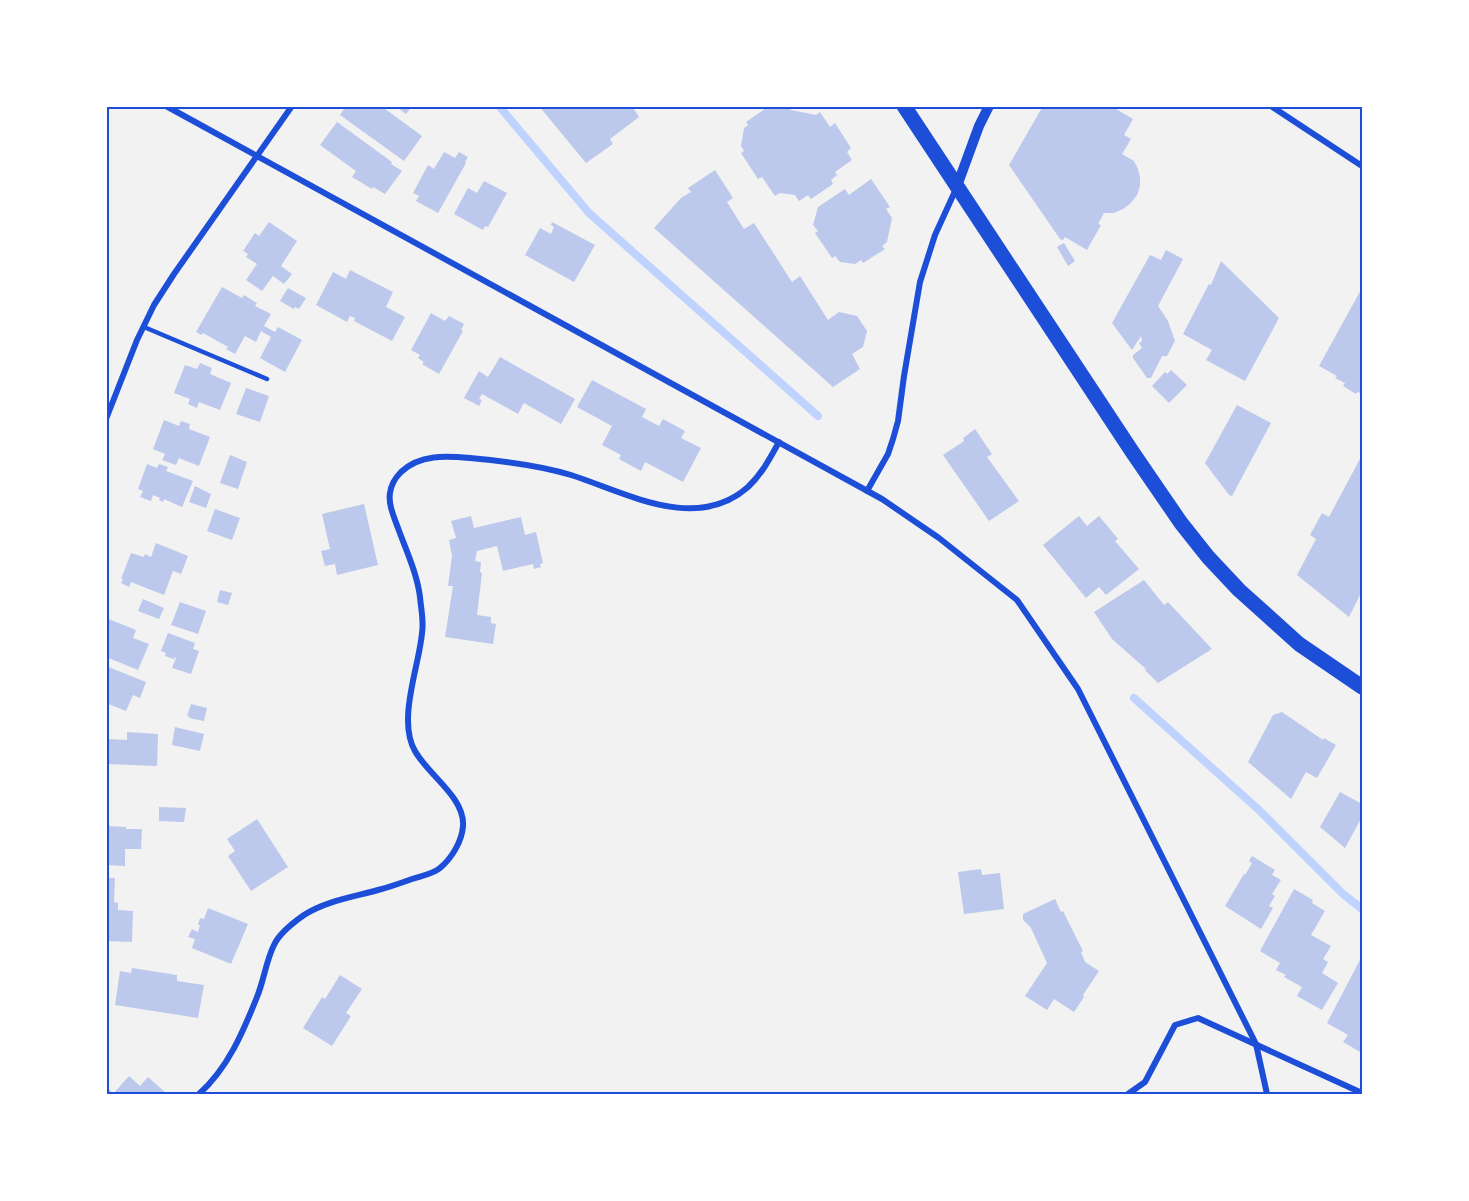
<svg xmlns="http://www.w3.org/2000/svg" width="1469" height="1201" viewBox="0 0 1469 1201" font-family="Barlow,sans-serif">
<rect width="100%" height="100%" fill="#f2f2f2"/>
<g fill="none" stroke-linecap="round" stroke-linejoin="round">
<!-- stream -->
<g stroke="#bfd3fe" stroke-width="8">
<polyline points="499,106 589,213 818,416"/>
<polyline points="1134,698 1259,810 1343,894 1362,909"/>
</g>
</g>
<!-- building -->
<g fill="#bdc9ec">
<polygon points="346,106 381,106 422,136 404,161 340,115"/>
<polygon points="395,106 412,106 406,114"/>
<polygon points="539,106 632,106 639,117 610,139 613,144 586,163"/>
<polygon points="769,106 788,106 791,110 816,115 820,112 830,127 835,123 851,148 847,152 852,160 835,172 837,175 831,180 833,184 811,199 808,195 799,201 795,195 780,193 775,196 762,177 758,179 741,153 744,151 741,146 744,128 748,125 746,122"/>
<polygon points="1043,106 1111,106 1133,119 1124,135 1131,139 1122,154 1134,161 1138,169 1140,177 1140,186 1137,195 1131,203 1123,209 1114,213 1104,213 1098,224 1101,225 1087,250 1065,237 1063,240 1060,239 1009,165"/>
<polygon points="337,122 392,162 391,164 402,171 385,194 373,187 372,189 352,177 356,171 320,145"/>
<polygon points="444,152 455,158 459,152 468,157 465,162 466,163 438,213 416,201 419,196 413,193 428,165 434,169"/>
<polygon points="715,170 733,198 727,202 744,229 754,223 792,282 800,276 828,320 839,312 857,316 867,331 863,347 852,354 860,369 833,387 654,228 681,198 691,192 688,188"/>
<polygon points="871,179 890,207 886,209 892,218 887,242 882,246 885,249 863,263 861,260 855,264 840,262 835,256 832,258 815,233 818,231 813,225 818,207 845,189 849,195"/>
<polygon points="484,181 507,193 488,227 485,226 483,230 454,214 468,188 477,193"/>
<polygon points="269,222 297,241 281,266 292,274 284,284 273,276 262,291 246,280 257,264 246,257 248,254 243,251 255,233 259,236"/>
<polygon points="552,222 595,245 574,282 525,255 540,228 551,234 554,227 551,225"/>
<polygon points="1064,243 1075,261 1068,266 1057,247"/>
<polygon points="1166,250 1183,259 1158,306 1168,321 1175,341 1167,356 1162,356 1151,378 1147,378 1133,358 1133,355 1142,348 1139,343 1142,341 1141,336 1132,350 1112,323 1150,255 1161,260"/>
<polygon points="1221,261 1279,318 1245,381 1206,360 1212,350 1183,334 1209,284 1211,285"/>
<polygon points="350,270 393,292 386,307 405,317 392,341 354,321 355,318 350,316 347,322 316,305 333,272 346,279"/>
<polygon points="222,287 242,298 244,295 257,303 255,306 271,314 264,326 275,332 278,327 302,340 285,372 260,358 271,337 261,331 256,342 245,336 235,354 226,349 228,347 203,333 201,335 196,332"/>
<polygon points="288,288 306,298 299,309 295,307 294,309 280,301"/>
<polygon points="1362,288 1362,394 1358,392 1356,394 1343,386 1345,383 1335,378 1337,376 1319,366"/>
<polygon points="431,313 445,321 449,316 464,324 461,330 463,331 439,374 422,364 424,362 418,358 420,355 411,350"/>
<polygon points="500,357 575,399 561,424 524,403 518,414 482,394 479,399 482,400 479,406 464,398 479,371 488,377"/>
<polygon points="200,363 212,368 210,374 231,383 220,410 199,402 197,408 188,404 190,399 174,393 185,365 197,369"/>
<polygon points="1171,370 1187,385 1169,403 1152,386 1165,372 1167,374"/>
<polygon points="592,380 646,409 642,417 659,426 663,419 685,431 681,438 701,448 683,482 645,462 641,471 619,459 621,455 602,445 612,426 577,407"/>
<polygon points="246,388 269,396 260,422 236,414"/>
<polygon points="1237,405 1271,423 1232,496 1229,495 1205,463"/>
<polygon points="164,420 179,426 181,421 190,424 189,429 210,437 199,466 179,458 176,465 162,460 165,454 153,449"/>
<polygon points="975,429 992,454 987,457 1019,501 989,521 943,455 964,441 963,438"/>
<polygon points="230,455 247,462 238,489 220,483"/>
<polygon points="1362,455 1362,591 1349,617 1297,575 1316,539 1310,535 1322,513 1329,517"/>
<polygon points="147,464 157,468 159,464 168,467 166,471 193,481 182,507 164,499 163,502 159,500 160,498 153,495 151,501 140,497 143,491 138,489"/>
<polygon points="195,486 211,494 206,508 189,502"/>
<polygon points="364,504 378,565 337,575 335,564 325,566 321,551 330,549 322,514"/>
<polygon points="215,509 240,518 232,540 207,531"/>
<polygon points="471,516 474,528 521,517 525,535 536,532 543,563 540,564 541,567 534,569 533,564 503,571 497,546 477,551 475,561 481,562 480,572 482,573 477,615 491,617 491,623 496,624 493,644 445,637 453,586 448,586 452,556 449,540 456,538 451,521"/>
<polygon points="1079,516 1087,526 1099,516 1118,539 1115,541 1139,569 1106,595 1099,587 1086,598 1043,545"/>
<polygon points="156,543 188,556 181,574 173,571 164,595 131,582 129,587 121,583 123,579 121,579 131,553 144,557 145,554 151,557"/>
<polygon points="1144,580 1164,605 1168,602 1212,649 1158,683 1145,670 1146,669 1112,639 1094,612"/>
<polygon points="220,590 232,593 228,605 217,602"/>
<polygon points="143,599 164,608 159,619 138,611"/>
<polygon points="180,602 206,611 198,634 171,625"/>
<polygon points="106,618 136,630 133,638 149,644 138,670 106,657"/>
<polygon points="168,633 195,643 193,649 199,651 191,674 172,668 176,658 175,657 174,659 165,656 166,653 161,651"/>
<polygon points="106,666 146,682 140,698 133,695 126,711 106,703"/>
<polygon points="191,704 207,708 204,721 189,718 190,717 187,716"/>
<polygon points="1282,712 1323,740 1324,738 1336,745 1317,778 1306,772 1291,799 1248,762 1273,715"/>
<polygon points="175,727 204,734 200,751 172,745"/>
<polygon points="127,732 158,734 157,766 106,764 106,739 127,740"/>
<polygon points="1340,792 1362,804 1362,817 1345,848 1320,827"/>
<polygon points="159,807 186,808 184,822 159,821"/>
<polygon points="257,819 288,867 251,891 228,856 235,851 227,839"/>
<polygon points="106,826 126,827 126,829 142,829 141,849 125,849 125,866 106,865"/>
<polygon points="1252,856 1275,870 1272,875 1281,880 1272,894 1275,896 1269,906 1273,908 1261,929 1225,906 1244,874 1245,875 1252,863 1249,861"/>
<polygon points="981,869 982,875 1000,873 1004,909 964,914 958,872"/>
<polygon points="106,878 115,878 114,902 118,903 118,910 133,911 132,942 106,941"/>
<polygon points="1294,889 1313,900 1312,903 1325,911 1311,935 1331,946 1323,959 1328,962 1322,973 1338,983 1322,1010 1297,996 1302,987 1284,977 1286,975 1276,970 1280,963 1260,951"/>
<polygon points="1055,899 1061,912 1063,911 1083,951 1081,952 1085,962 1099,971 1083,995 1084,997 1074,1012 1054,999 1047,1010 1025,996 1047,963 1031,928 1023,920 1023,914"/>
<polygon points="208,908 248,924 231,964 192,948 195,939 188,937 192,929 198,932 200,925 198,925 200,918 204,919"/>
<polygon points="1362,956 1362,1053 1343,1042 1348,1035 1327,1023"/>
<polygon points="132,968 177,975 177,981 204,985 198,1018 115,1005 120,971 131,973"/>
<polygon points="340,975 362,989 346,1013 351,1016 332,1046 303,1028 322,997 325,999"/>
<polygon points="129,1076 140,1086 148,1077 167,1094 106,1094 106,1085 113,1094"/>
</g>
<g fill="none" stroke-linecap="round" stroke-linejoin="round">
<!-- service -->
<polyline stroke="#1d4ed8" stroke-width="4.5" points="144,327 267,379"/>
<!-- minor -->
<g stroke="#1d4ed8" stroke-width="6">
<polyline points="166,106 882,499 939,538 1017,600 1078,689 1256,1044 1267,1094"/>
<polyline points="1271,106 1362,166"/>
<polyline points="106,419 137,340 154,305 174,274 292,106"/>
<polyline points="867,491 888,454 893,439 898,421 904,376 920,282 935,235 956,189"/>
<path d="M199,1094C228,1068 243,1032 257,997C264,980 266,961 274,945C279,934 294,922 304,915C326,901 353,897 378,890C390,887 401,883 412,879C421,876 433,874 440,868C452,858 462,841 463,826C465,797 428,775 415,751C397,720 419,667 422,633C424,621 421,609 420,597C417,573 406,550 398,528C394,517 388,504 390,493C391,485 396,477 401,472C420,454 446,456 470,458C504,461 539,465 571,475C627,493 696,533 748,487C762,474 770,458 779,442"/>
<polyline points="1128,1094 1145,1082 1175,1025 1198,1018 1362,1093"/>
</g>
<!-- tertiary -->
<polyline stroke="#1d4ed8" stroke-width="10" points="957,186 979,126 989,106"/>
<!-- primary -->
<polyline stroke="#1d4ed8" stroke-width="15" points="904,106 1133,453 1181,523 1208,557 1239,590 1299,644 1362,687"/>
</g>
<!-- border -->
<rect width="1469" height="1201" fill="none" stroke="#ffffff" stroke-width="216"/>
<rect x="108" y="108" width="1253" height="985" fill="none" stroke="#1d4ed8" stroke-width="2"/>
</svg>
